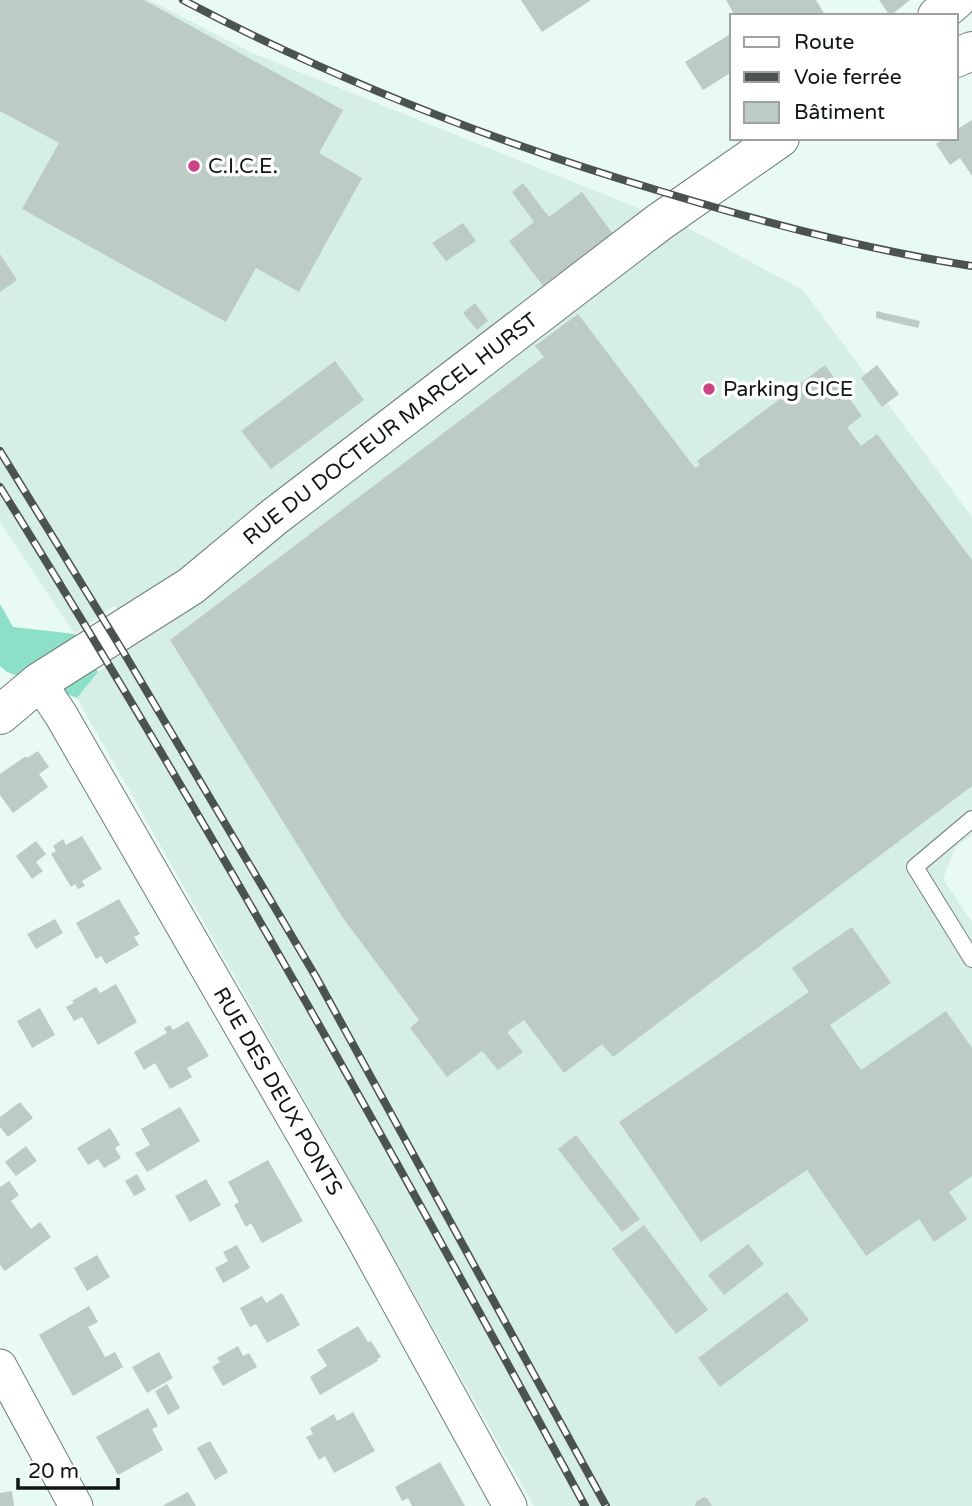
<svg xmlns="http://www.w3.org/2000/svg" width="972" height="1506" viewBox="0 0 972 1506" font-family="'Varela Round',sans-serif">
<rect width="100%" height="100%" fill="#e9f9f4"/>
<!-- built -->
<polygon fill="#d5eee6" points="0,0 149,0 252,53 688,228 803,290 972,517 972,835 955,847 943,879 972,922 972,1506 534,1506 77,698 98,672 137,642 115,605 75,634 0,522"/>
<!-- green -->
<polygon fill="#8ce0c8" points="0,604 13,627 75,634 98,672 77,698 7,672 0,666"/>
<!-- building -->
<g fill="#bccbc6">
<polygon points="0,0 144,0 343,110 319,153 362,178 299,292 256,268 226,322 22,209 59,143 0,111"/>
<polygon points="521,0 591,0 542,32"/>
<polygon points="726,0 816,0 825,15 735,16"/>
<polygon points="879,0 910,0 890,16"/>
<polygon points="732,33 732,72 703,90 685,62"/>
<polygon points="972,120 972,176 960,158 950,165 936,144 945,138 956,138 956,130"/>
<polygon points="523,183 549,217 582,192 613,234 543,286 509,241 534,222 512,192"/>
<polygon points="463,223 476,241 446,261 432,243"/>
<polygon points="0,254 17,280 0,292"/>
<polygon points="475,303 488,321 477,330 463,313"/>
<polygon points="876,311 920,321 918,328 876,318"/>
<polygon points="578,314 695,468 700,465 697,461 825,365 862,416 847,427 861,446 877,434 972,560 972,786 613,1057 602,1044 564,1073 524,1020 507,1032 523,1052 498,1070 482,1051 447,1077 410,1028 419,1020 343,918 170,640 544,357 535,346"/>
<polygon points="335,361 364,400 271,469 241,431"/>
<polygon points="877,365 899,394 882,407 861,378"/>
<polygon points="38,751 49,767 39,774 48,787 13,813 0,795 0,774 26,756 27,758"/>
<polygon points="82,836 102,869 82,881 85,886 78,889 75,884 71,887 51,854 56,851 53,846 63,839 66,845"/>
<polygon points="36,841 46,854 36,862 43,871 32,879 16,856"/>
<polygon points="119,899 140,934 134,937 139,945 106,964 101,956 96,959 76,923"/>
<polygon points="55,919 63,933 36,949 27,934"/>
<polygon points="852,927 891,983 830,1025 861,1070 946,1011 972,1048 972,1176 949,1192 967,1219 934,1242 919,1219 866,1256 807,1170 701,1242 619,1122 809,992 792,968"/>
<polygon points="116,984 137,1022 98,1045 82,1017 74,1021 66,1007 74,1003 72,1001 96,987 100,993"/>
<polygon points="40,1008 55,1035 32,1048 17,1021"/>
<polygon points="188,1021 209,1056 187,1068 192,1077 170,1089 155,1063 144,1070 134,1052 167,1033 164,1028 170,1025 173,1030"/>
<polygon points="20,1102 33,1118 8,1137 0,1127 0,1117"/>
<polygon points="180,1107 200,1141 147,1172 135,1153 150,1145 141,1129"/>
<polygon points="110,1128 120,1145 115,1148 121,1158 104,1168 98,1159 88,1165 77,1148"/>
<polygon points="576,1135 640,1219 622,1232 558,1149"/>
<polygon points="26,1146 37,1161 16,1176 5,1162"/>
<polygon points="268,1160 303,1221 262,1243 251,1223 246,1227 234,1205 239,1202 228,1182"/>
<polygon points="137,1174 146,1190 134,1196 125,1181"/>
<polygon points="206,1179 221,1205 190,1222 175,1196"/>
<polygon points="9,1181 19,1195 11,1201 31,1229 40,1222 51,1237 5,1271 0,1265 0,1187"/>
<polygon points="644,1225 708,1310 676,1334 612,1249"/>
<polygon points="748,1244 764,1264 724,1295 708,1275"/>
<polygon points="237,1245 250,1268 223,1283 215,1268 228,1261 223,1252"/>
<polygon points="97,1255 110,1277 87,1291 74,1268"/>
<polygon points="787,1292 809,1320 720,1387 698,1358"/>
<polygon points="282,1293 300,1325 267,1343 256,1324 250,1327 240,1308 262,1296 266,1303"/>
<polygon points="89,1306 98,1322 88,1327 105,1357 115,1352 123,1367 73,1396 39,1335"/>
<polygon points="358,1326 368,1342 371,1341 381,1357 377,1359 378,1361 320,1395 310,1377 327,1366 317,1350"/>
<polygon points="238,1346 243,1356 249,1353 257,1367 223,1386 212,1367 220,1362 217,1358"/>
<polygon points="159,1352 173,1378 147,1393 132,1367"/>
<polygon points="167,1384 180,1408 168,1415 155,1391"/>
<polygon points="148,1408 158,1426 152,1429 163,1450 118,1475 96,1437"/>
<polygon points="353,1412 375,1451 334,1473 325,1456 319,1460 306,1437 313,1434 310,1428 334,1414 337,1421"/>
<polygon points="210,1441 228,1472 215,1480 197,1448"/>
<polygon points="440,1462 465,1506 412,1506 408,1498 402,1501 395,1487"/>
<polygon points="12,1491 14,1506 0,1506 0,1493"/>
<polygon points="188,1492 196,1506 162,1506"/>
<polygon points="704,1497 707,1498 712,1506 695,1506 696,1502"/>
</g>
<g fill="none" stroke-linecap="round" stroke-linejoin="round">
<defs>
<polyline id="service" points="972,819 915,867 972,959"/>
<g id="minor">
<path id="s1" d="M39,682L61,715L361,1235L510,1506"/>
<polyline points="0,1366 76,1506"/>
</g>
<g id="tertiary">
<polyline points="937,16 956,0"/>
<polyline points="956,58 972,51"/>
<path id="s2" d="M0,715L39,682L191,586L274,517L658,223L780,138"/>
</g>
</defs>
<!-- service casing -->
<use href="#service" stroke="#717f7b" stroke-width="18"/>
<!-- minor casing -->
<use href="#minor" stroke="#717f7b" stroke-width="35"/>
<!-- tertiary casing -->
<use href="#tertiary" stroke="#717f7b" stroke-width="40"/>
<!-- service -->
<use href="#service" stroke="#fff" stroke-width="16"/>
<!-- minor -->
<use href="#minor" stroke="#fff" stroke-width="33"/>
<!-- tertiary -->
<use href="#tertiary" stroke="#fff" stroke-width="38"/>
<defs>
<g id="rail">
<path d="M183,0C336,81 498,143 663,192C765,223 867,250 972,266"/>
<polyline points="0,451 124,653 316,977 606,1506"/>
<path d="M0,487C207,819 398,1161 585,1506"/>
</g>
</defs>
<!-- rail casing -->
<use href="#rail" stroke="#4b5351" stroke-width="8"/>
<!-- rail -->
<use href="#rail" stroke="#fff" stroke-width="5" stroke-dasharray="16" stroke-linecap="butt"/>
</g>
<!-- markers -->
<g fill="#cb4586" stroke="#fff" stroke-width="2.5">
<circle cx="194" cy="166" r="7"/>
<circle cx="709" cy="389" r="7"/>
</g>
<g text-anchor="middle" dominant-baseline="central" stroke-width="7" stroke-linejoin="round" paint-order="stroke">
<!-- poi labels -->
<g font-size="21" fill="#0f1513" stroke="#fff" text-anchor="start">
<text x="208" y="166">C.I.C.E.</text>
<text x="723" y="389">Parking CICE</text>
</g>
<!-- street labels -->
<g font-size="21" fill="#0f1513" stroke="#fff">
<text stroke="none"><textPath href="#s2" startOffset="485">RUE DU DOCTEUR MARCEL HURST</textPath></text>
<text stroke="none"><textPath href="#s1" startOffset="474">RUE DES DEUX PONTS</textPath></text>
</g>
</g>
<!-- legend -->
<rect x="730" y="14" width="228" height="126" fill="#ffffff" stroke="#9fa1a1" stroke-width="2"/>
<rect x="744" y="37" width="35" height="10" fill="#ffffff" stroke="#9fa1a1" stroke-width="2"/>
<text x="794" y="49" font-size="21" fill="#0f1513">Route</text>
<rect x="744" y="72" width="35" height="10" fill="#4b5351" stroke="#9fa1a1" stroke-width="2"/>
<text x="794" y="84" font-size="21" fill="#0f1513">Voie ferrée</text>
<rect x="744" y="102" width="35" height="21" fill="#bccbc6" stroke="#9fa1a1" stroke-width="2"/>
<text x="794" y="119" font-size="21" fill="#0f1513">Bâtiment</text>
<!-- scale -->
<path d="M18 1478v10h100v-10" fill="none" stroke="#0f1513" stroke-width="3.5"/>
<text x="28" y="1478" font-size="21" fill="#0f1513" stroke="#ffffff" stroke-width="5" paint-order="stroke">20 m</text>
</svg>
